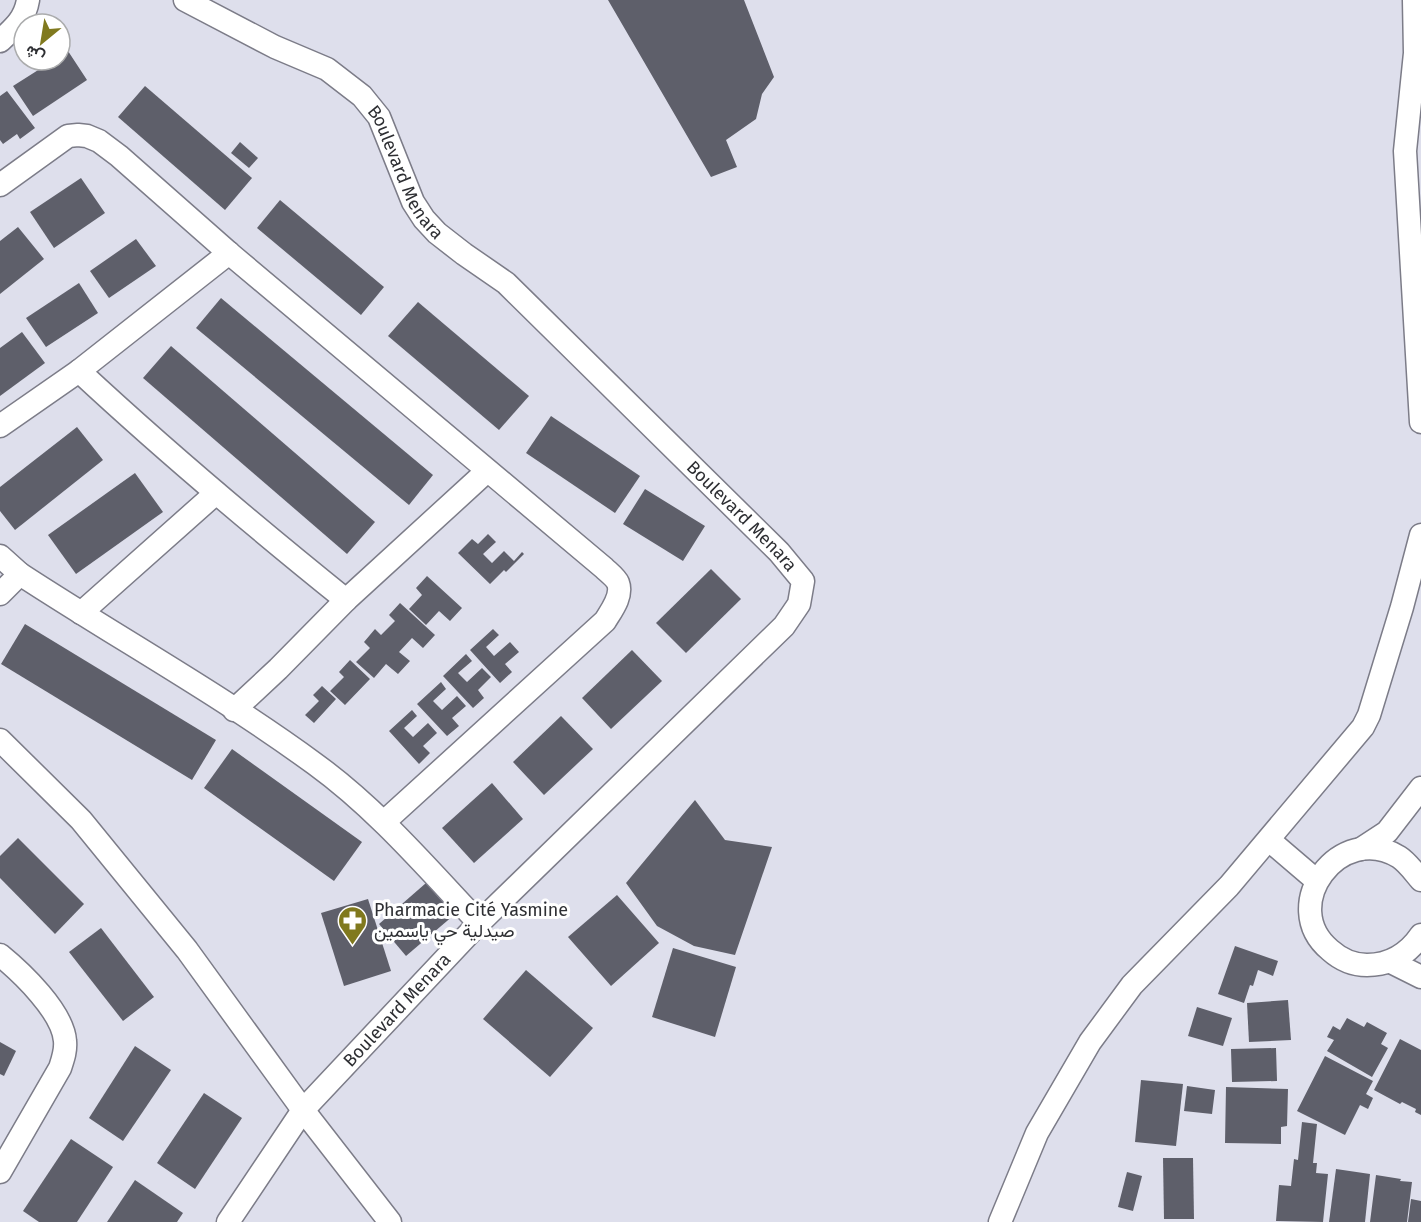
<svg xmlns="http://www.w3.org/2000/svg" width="1421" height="1222" viewBox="0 0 1421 1222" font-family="'Fira Sans',Vazirmatn,sans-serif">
<rect width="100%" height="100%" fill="#dedfec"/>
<!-- building -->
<g fill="#5e5f6a">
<polygon points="608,0 744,0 774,77 762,94 756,119 726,140 737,167 711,177"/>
<polygon points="68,51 87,80 33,116 13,86 54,60 60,60 60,56"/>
<polygon points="145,86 252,178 225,210 118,117"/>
<polygon points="7,91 35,128 20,139 17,134 3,144 0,140 0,96"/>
<polygon points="240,142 258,158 249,168 231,153"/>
<polygon points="81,178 105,213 54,248 30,212"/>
<polygon points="280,200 384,287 361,315 257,228"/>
<polygon points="18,227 44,259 0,294 0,241"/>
<polygon points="136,239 156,266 109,298 90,271"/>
<polygon points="79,283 98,313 46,347 26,318"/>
<polygon points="221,298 433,475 409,505 196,328"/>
<polygon points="418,302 529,396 499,430 388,336"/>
<polygon points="22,332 45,363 0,396 0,348"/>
<polygon points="171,346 375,522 347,554 143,378"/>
<polygon points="551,416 640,476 615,513 526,453"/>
<polygon points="77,427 103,460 15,530 0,511 0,487"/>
<polygon points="135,473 163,512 76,574 48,535"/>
<polygon points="645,489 705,526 683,561 623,524"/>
<polygon points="488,534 496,542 483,554 492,563 504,551 514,561 522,552 524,554 506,572 504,570 490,584 458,553 472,539 478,544"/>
<polygon points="711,569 741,599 686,653 656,623"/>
<polygon points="427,576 462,608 450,621 439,611 426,625 409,609 422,595 416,588"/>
<polygon points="400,603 435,635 423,648 412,638 399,652 410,661 398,674 386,664 374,678 356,662 370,648 364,642 375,629 381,635 395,621 389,615"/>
<polygon points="25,624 216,740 192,780 1,664"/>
<polygon points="493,629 499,635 486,647 494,656 510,642 519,652 505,664 512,672 500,683 470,650"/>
<polygon points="632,650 662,681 611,729 582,698"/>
<polygon points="466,654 472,661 458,673 467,682 482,668 491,677 478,690 484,698 473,708 443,676"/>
<polygon points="350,660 370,679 345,705 330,691 344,677 339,672"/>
<polygon points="441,682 446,689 433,701 442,710 457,696 466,706 452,718 459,726 447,736 417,704"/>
<polygon points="322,686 336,699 314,723 305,715 319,701 313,695"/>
<polygon points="412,710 417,716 404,728 413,737 428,723 437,733 423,746 430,753 419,764 389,731"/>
<polygon points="561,716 593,749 544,795 513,762"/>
<polygon points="232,749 362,842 334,881 204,788"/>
<polygon points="492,783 523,819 474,863 442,828"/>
<polygon points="695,800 725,840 772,847 735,955 694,946 657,926 626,883"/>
<polygon points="18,838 84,904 55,934 0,878 0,856"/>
<polygon points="426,883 454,915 406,956 379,924"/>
<polygon points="617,895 659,943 611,986 568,937"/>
<polygon points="368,899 391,971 344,986 321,913"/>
<polygon points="101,928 154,997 123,1021 69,952"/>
<polygon points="1235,946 1278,961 1273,976 1258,970 1253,986 1250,985 1244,1003 1218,994"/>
<polygon points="673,948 736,967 715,1037 652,1017"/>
<polygon points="526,970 593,1028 550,1077 483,1019"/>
<polygon points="1288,1000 1291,1040 1249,1042 1247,1003"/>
<polygon points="1197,1007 1232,1018 1223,1046 1188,1036"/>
<polygon points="1347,1018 1364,1027 1367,1022 1387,1033 1381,1044 1388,1048 1372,1077 1327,1051 1334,1040 1327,1037 1333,1026 1340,1030"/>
<polygon points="1400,1039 1421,1050 1421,1115 1415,1112 1416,1109 1402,1102 1400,1104 1374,1090"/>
<polygon points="0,1042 16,1051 4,1076 0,1074"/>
<polygon points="135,1046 171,1070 123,1141 89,1118"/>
<polygon points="1276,1048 1277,1081 1232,1082 1231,1049"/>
<polygon points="1325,1056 1373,1081 1366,1094 1373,1098 1368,1109 1360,1105 1345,1135 1297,1111"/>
<polygon points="1141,1080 1183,1084 1176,1146 1135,1142"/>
<polygon points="1187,1086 1215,1090 1212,1114 1184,1111"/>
<polygon points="1226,1087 1288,1089 1287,1126 1281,1127 1281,1144 1225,1143"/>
<polygon points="204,1093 242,1118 195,1189 157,1163"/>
<polygon points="1302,1122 1317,1124 1313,1163 1317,1163 1316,1173 1328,1174 1323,1222 1276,1221 1279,1185 1291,1186 1294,1159 1298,1160"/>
<polygon points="71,1139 113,1167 77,1222 39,1222 23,1211"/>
<polygon points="1163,1158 1193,1158 1194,1219 1164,1219"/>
<polygon points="1336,1169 1370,1174 1365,1222 1329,1222"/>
<polygon points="1127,1172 1142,1176 1133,1211 1118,1207"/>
<polygon points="1376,1175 1401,1179 1400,1181 1412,1182 1407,1222 1370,1222"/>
<polygon points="135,1180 183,1213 177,1222 107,1222"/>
<polygon points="1411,1199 1421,1201 1421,1222 1408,1222"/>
</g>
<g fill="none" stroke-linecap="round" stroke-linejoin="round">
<defs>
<g id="minor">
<path id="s1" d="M185,0L275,47L327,69L362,96L379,117L413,202L424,219L437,233L464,254L506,283L779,552L803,581L799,604L784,626L479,923L303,1110L228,1222"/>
<polyline points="1414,0 1415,53 1405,151 1421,422"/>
<path d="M0,41C14,28 25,19 28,0"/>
<path d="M0,185L68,136L78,135L87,136L99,141L119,156L229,253L604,568C608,572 616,578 618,583C623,596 611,611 605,621L384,822"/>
<path d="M79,371C165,451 254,526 346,600"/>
<polyline points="0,426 79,371 229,253"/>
<path d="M0,556L20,574C118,638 221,695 315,764C377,809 427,868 479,923"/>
<polyline points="0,594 20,574"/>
<polyline points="81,613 216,493"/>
<polyline points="234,710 278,669 346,600 487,471"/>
<polyline points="0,740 81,820 187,950 303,1110 390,1222"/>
<polyline points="1269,840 1317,881"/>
<polyline points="1361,849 1387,832 1421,788"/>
<path d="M1421,880C1414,872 1407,862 1399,857C1340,821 1277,906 1330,950C1340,959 1353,965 1367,965C1391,965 1408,954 1421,935"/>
<path d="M0,955C22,973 63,1012 65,1041C66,1051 63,1059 60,1068L0,1172"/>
<polyline points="1391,962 1421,977"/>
<polyline points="1000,1222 1037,1133 1090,1042 1132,985 1229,886 1363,727 1369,715 1402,607 1421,535"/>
</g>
</defs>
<!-- minor casing -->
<use href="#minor" stroke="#7c7c88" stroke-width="25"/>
<!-- minor -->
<use href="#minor" stroke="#fff" stroke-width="22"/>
</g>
<!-- icons -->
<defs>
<symbol id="pharmacy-pin" viewBox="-11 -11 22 30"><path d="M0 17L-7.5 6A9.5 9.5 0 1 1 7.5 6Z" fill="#80791e" stroke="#fff"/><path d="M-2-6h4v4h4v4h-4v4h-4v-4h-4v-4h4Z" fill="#fff"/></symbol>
</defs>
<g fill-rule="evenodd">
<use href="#pharmacy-pin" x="336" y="904" width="33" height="45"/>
</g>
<g text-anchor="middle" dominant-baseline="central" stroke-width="6" stroke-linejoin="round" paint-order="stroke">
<!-- street labels -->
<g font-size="18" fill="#2e2f33" stroke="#fff">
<text stroke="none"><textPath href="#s1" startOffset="291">Boulevard Menara</textPath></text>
<text stroke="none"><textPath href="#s1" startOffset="777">Boulevard Menara</textPath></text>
<text transform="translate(397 1010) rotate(-47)">Boulevard Menara</text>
</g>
<!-- poi labels -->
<g font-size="18" fill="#2e2f33" stroke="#fff" text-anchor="start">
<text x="374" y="910">Pharmacie Cité Yasmine<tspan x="374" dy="21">صيدلية حي ياسمين</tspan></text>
</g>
</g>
<!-- north arrow -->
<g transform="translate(42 42) rotate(210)"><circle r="28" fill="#ffffff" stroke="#abacad" stroke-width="1.5"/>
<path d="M0-4.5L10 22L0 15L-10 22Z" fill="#80791e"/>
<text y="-9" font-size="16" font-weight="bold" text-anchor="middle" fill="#2e2f33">ش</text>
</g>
</svg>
